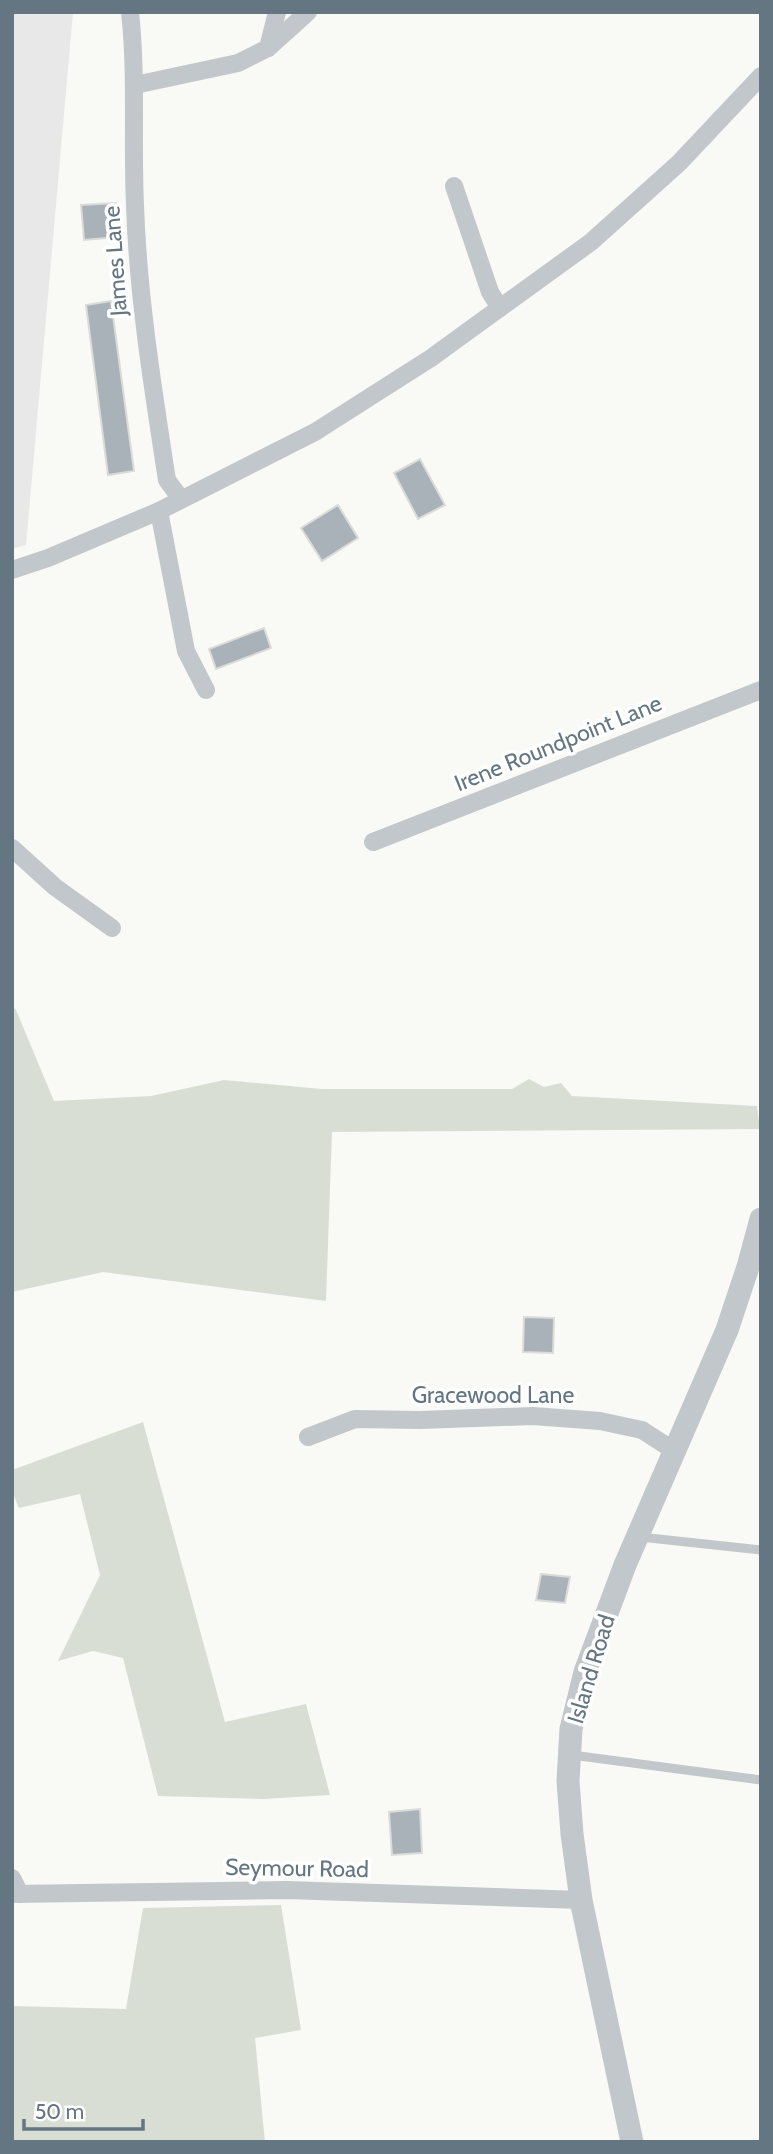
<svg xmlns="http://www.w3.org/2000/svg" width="773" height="2154" viewBox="0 0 773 2154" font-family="Cabin,sans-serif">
<rect width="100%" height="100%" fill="#f9f9f6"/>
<!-- built -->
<polygon fill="#e7e8e7" points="12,12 73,12 26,545 12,549"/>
<!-- green -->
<g fill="#d9ded5">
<polygon points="12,1006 16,1010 54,1101 151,1096 224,1080 322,1089 512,1089 529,1079 544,1087 561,1083 572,1096 757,1106 760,1129 332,1132 326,1301 103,1272 12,1292"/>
<polygon points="143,1422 225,1722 306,1704 330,1795 263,1799 158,1796 123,1658 93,1651 58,1661 100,1575 80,1494 19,1508 12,1491 12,1470"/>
<polygon points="281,1905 301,2030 255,2038 265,2142 12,2142 12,2006 126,2009 143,1908"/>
</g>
<!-- building -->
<g fill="#a9b2b8" stroke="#dbdbd8" stroke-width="2">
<polygon points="116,203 119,237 84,240 81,205"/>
<polygon points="111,301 134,471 108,475 86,305"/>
<polygon points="420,459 445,505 418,519 394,473"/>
<polygon points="338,505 358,538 322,561 301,528"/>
<polygon points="264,628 271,648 216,669 209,649"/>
<polygon points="524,1317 554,1318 553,1353 523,1352"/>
<polygon points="541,1574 570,1577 565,1603 536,1600"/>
<polygon points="420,1809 422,1853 392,1855 389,1812"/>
</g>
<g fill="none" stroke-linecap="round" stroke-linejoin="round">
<!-- service -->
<g stroke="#c2c7cb" stroke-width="9">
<polyline points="640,1537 761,1550"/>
<polyline points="572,1755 761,1780"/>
</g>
<!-- minor -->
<g stroke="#c2c7cb" stroke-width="18">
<path d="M130,12C137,76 132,140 135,205C138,297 153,389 167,480L181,499"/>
<polyline points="268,48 277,12"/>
<polyline points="135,85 238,63 268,48 308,12"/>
<polyline points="454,186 490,292 500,308"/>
<polyline points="159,511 186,651 206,690"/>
<polyline points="12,570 48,558 159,511 315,432 431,358 591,242 679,163 761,76"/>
<polyline points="373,842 761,690"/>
<polyline points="12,848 55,887 112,928"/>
<polyline points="308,1437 355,1419 420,1420 533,1416 600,1421 642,1430 673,1450"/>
<polyline points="12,1878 20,1894"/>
<polyline points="12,1894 287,1890 581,1900"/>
</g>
<!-- tertiary -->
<polyline stroke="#c2c7cb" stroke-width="23" points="632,2142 581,1900 572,1834 568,1781 571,1729 585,1672 625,1565 727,1330 748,1267 761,1219"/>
</g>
<g text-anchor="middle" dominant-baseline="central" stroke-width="7" stroke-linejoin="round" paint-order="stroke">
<!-- street labels -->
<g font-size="23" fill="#637682" stroke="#fff">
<text transform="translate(115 261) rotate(-94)">James Lane</text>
<text transform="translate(558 743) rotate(-22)">Irene Roundpoint Lane</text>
<text x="493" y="1395">Gracewood Lane</text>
<text transform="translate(591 1669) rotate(-73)">Island Road</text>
<text transform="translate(297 1868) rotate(1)">Seymour Road</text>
</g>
</g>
<!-- border -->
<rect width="773" height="2154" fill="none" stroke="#637682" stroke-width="28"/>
<!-- scale -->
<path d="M24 2119v10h119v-10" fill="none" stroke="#637682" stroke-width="3.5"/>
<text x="35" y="2119" font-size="21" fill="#637682" stroke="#ffffff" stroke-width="5" paint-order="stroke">50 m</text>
</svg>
